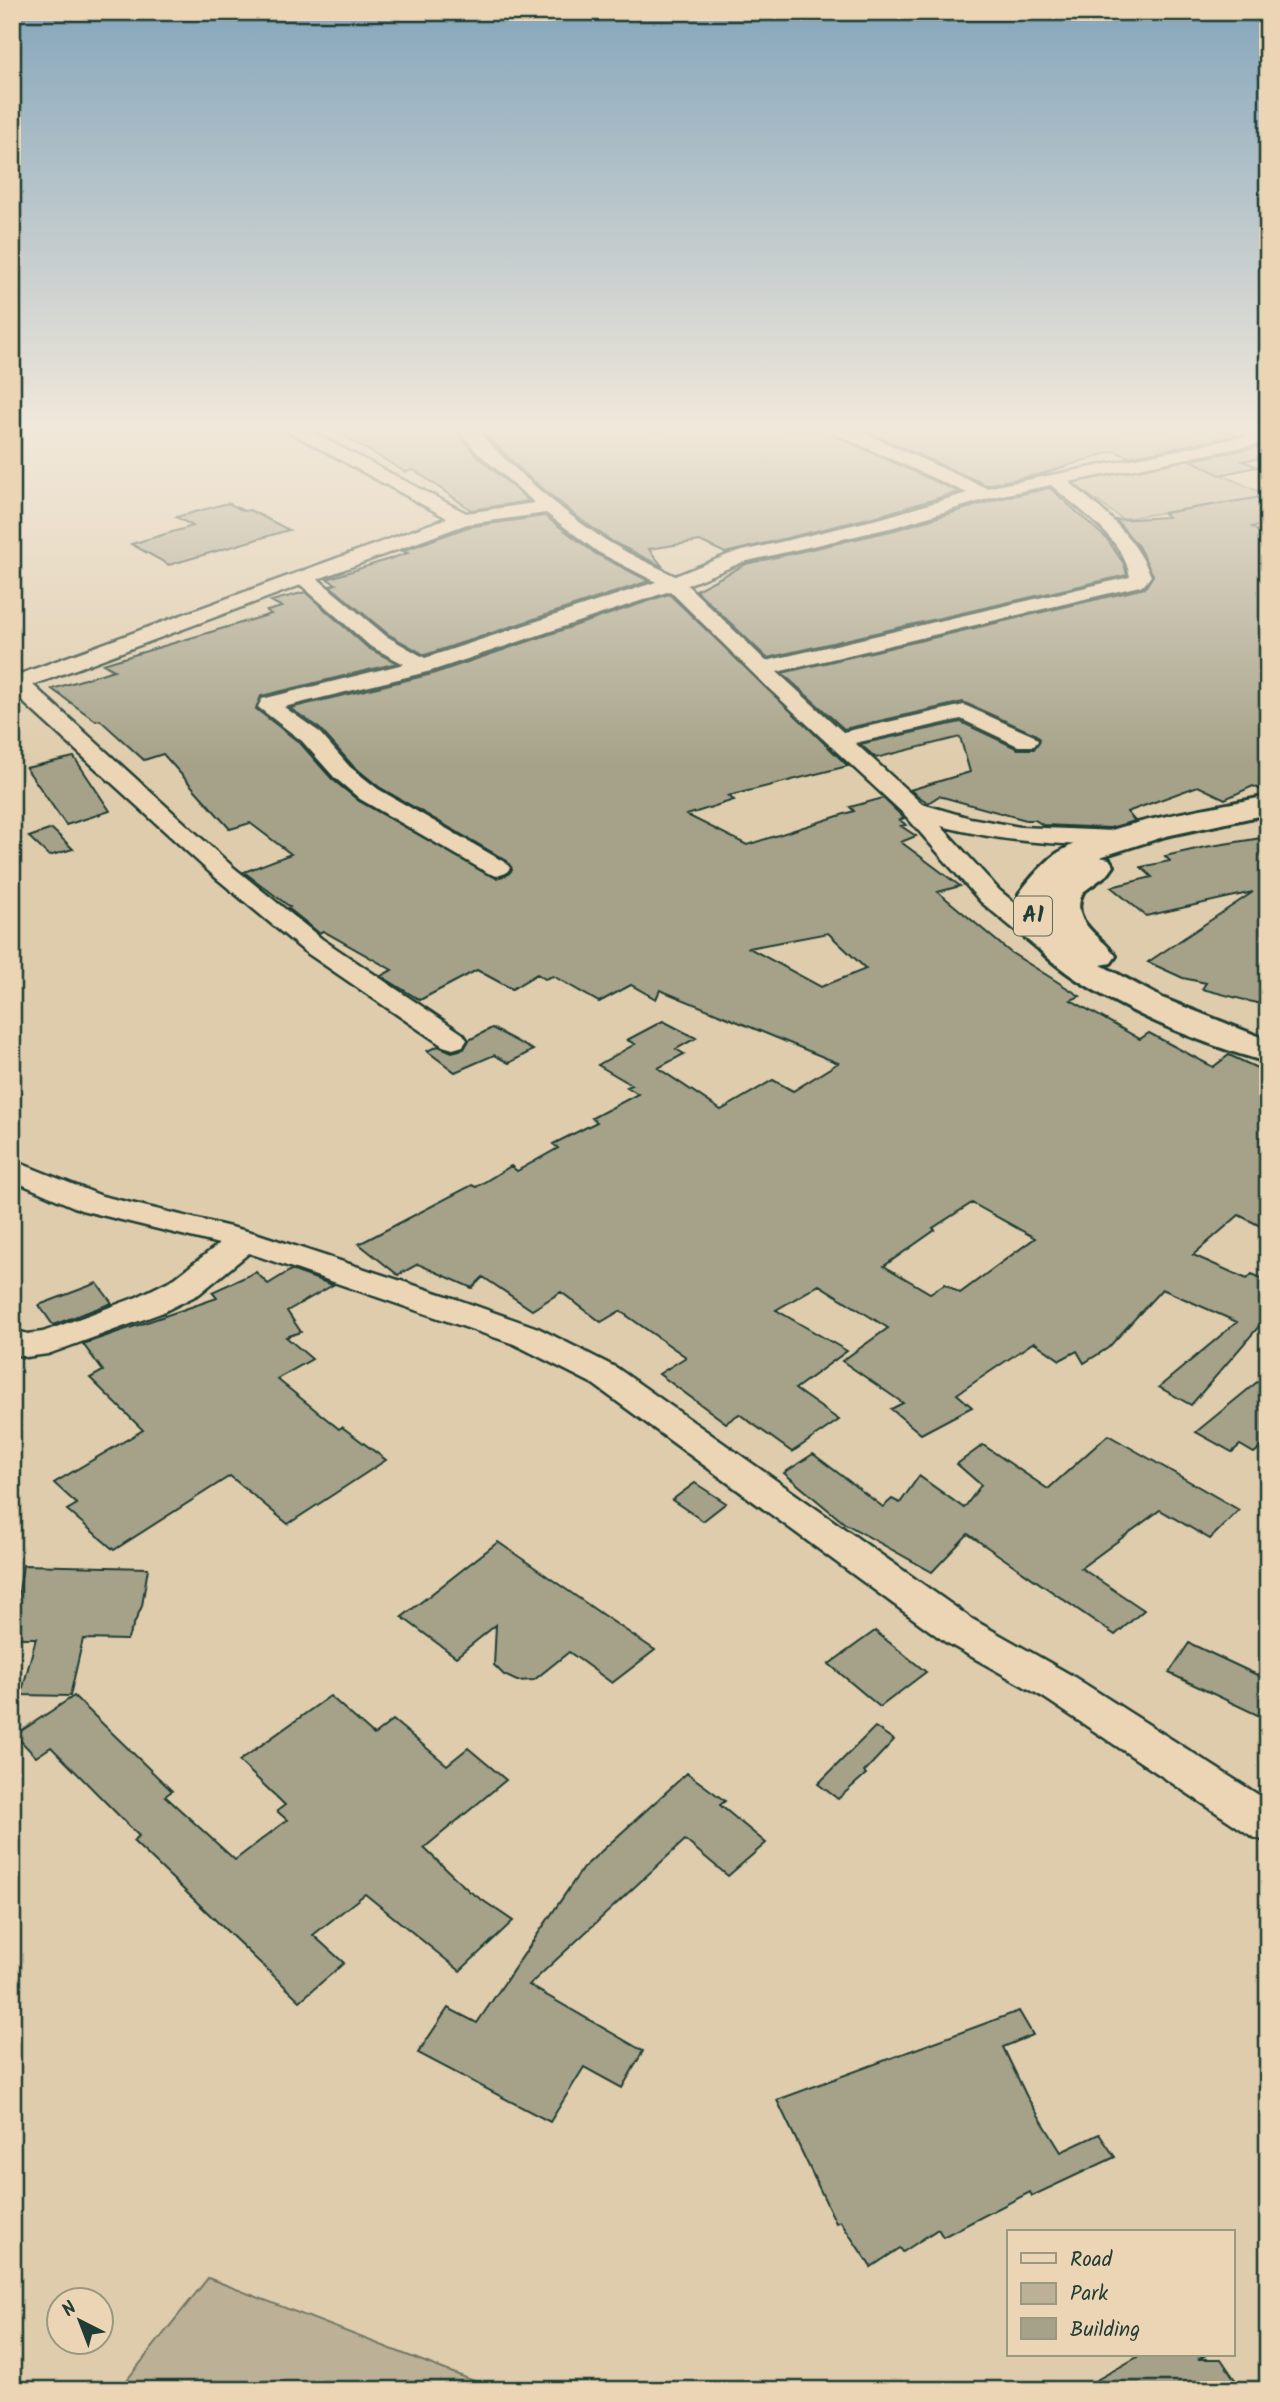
<svg xmlns="http://www.w3.org/2000/svg" width="1280" height="2402" viewBox="0 0 1280 2402" font-family="Kalam,sans-serif">
<rect width="100%" height="100%" fill="#dfccac"/>
<filter id="ink" filterUnits="userSpaceOnUse"><feTurbulence type="fractalNoise" baseFrequency=".0143" numOctaves="2"/><feDisplacementMap in="SourceGraphic" scale="14" xChannelSelector="R" yChannelSelector="G"/><feConvolveMatrix kernelMatrix="1 2 1 2 8 2 1 2 1" color-interpolation-filters="sRGB"/></filter>
<g filter="url(#ink)">
<!-- green -->
<g fill="#bcb196" stroke="#6e7765" stroke-width="2">
<polygon points="1185,458 1268,496 1268,512 1242,517 1223,503 1122,519 1072,483"/>
<polygon points="208,2278 497,2390 119,2390"/>
</g>
<!-- building -->
<g fill="#a5a289" stroke="#1f3d34" stroke-width="2" fill-rule="evenodd">
<polygon points="334,430 456,430 474,453 529,501 471,510 414,470 405,472"/>
<polygon points="481,430 646,430 649,433 667,430 830,430 835,436 959,492 881,515 725,553 700,541 649,549 663,567 613,542 580,519 525,474"/>
<polygon points="863,430 1220,430 1238,435 1129,457 1114,451 1041,474 986,485"/>
<polygon points="1263,446 1268,448 1268,457 1243,461 1257,467 1220,475 1191,460"/>
<polygon points="1050,488 1107,539 1124,564 1127,575 767,658 696,590 746,564 895,530 998,499"/>
<polygon points="1268,496 1268,525 1252,527 1268,539 1268,793 1253,786 1225,799 1198,786 1127,812 1135,821 1110,828 1043,825 1035,820 1026,820 939,796 928,803 910,790 970,772 960,737 876,758 860,744 961,722 1018,749 1034,749 1040,739 1035,734 963,702 844,729 782,673 1145,588 1153,575 1138,546 1116,520 1168,517 1164,513"/>
<polygon points="228,503 244,511 250,510 289,530 169,565 131,544 193,526 176,517"/>
<polygon points="545,516 596,554 649,581 425,655 388,634 330,586 336,584 327,579 408,553 402,551 468,527"/>
<path d="M305,592L368,648L397,663L261,696L256,709L300,743L332,779L359,801L496,878L507,875L512,870L507,861L379,787L352,765L320,729L290,708L432,674L669,594L848,766L728,796L734,800L687,815L747,845L854,811L850,807L883,798L904,818L900,820L906,825L901,826L916,836L901,842L960,886L938,892L1010,952L1080,996L1071,1000L1140,1039L1149,1033L1213,1067L1229,1055L1268,1073V1230L1239,1215L1193,1255L1247,1279L1252,1274L1268,1281V1316L1191,1405L1159,1387L1237,1322L1162,1289L1108,1348L1084,1363L1077,1351L1060,1360L1034,1342L957,1394L972,1407L921,1434L891,1409L903,1403L842,1361L888,1328L819,1285L776,1310L847,1351L795,1389L839,1420L792,1452L739,1414L726,1423L659,1374L686,1357L620,1311L601,1322L561,1292L532,1310L483,1277L472,1288L418,1264L398,1275L359,1244L472,1185L476,1187L511,1166L517,1171L558,1148L553,1144L597,1122L592,1118L638,1094L627,1087L632,1085L598,1065L635,1044L627,1040L663,1021L696,1038L676,1049L684,1054L658,1068L721,1110L773,1080L793,1091L838,1063L660,990L656,999L631,985L599,1002L553,976L545,979L537,974L512,989L477,970L420,1000L381,976L392,970L323,931L319,933L288,908L290,907L244,872L291,854L250,823L230,829L163,754L144,760L100,720L96,721L52,689L114,670L103,664L271,614L267,611L282,607L271,601ZM828,933L866,969L821,987L749,948ZM972,1203L1035,1238L960,1293L945,1284L930,1293L884,1266L935,1230L933,1228Z"/>
<polygon points="74,757 110,811 66,825 26,768"/>
<polygon points="52,829 73,849 49,856 29,837"/>
<polygon points="1268,837 1268,1006 1202,989 1206,983 1183,978 1148,962 1253,892 1146,916 1111,887 1152,877 1141,867 1170,861 1165,856 1205,847"/>
<polygon points="492,1028 533,1050 509,1063 494,1055 455,1072 427,1051 438,1046 452,1052 464,1049 469,1040"/>
<polygon points="291,1270 333,1285 287,1311 301,1332 286,1337 312,1359 277,1379 339,1429 342,1427 386,1460 288,1524 230,1476 114,1550 67,1510 77,1504 54,1483 143,1430 90,1378 103,1371 83,1344 217,1298 212,1292 256,1272 268,1284"/>
<polygon points="97,1283 112,1303 53,1325 39,1305"/>
<polygon points="1268,1373 1268,1441 1254,1453 1240,1445 1232,1452 1196,1432"/>
<polygon points="1108,1435 1239,1510 1210,1539 1160,1510 1081,1568 1144,1610 1115,1635 968,1534 932,1572 844,1523 784,1473 813,1454 883,1507 892,1499 900,1503 919,1476 964,1508 981,1485 957,1464 983,1445 1048,1489"/>
<polygon points="695,1483 726,1503 703,1521 672,1500"/>
<polygon points="498,1542 603,1615 655,1650 612,1683 569,1652 534,1680 517,1681 504,1675 494,1665 496,1625 456,1657 402,1617"/>
<polygon points="23,1565 148,1568 142,1606 127,1640 83,1639 70,1696 21,1695 36,1638 12,1638"/>
<polygon points="875,1631 926,1672 880,1707 829,1664"/>
<polygon points="1189,1643 1268,1680 1268,1720 1169,1673"/>
<polygon points="74,1696 172,1791 165,1796 235,1860 287,1820 277,1811 285,1805 239,1761 330,1696 374,1735 393,1720 447,1765 468,1748 506,1780 424,1848 469,1891 513,1921 460,1971 365,1894 313,1935 344,1963 300,2001 133,1841 139,1836 51,1747 36,1757 15,1735"/>
<polygon points="875,1727 894,1740 864,1772 866,1774 838,1799 818,1784"/>
<polygon points="687,1773 725,1801 720,1805 766,1843 728,1876 685,1840 529,1985 643,2051 622,2088 584,2067 550,2122 418,2053 448,2008 477,2023 583,1868"/>
<polygon points="1019,2011 1033,2035 1003,2047 1027,2097 1061,2152 1099,2134 1115,2157 1032,2196 1030,2192 943,2237 938,2229 903,2252 900,2248 871,2267 840,2221 836,2223 777,2100"/>
<polygon points="1141,2355 1206,2355 1198,2359 1221,2359 1242,2390 1079,2390"/>
</g>
<g fill="none" stroke-linecap="round" stroke-linejoin="round">
<defs>
<g id="minor">
<path d="M286,430H308L466,513L535,503L476,451L459,430H477C508,466 572,520 612,544C632,556 654,565 675,576L730,554L882,518L967,493L836,434L833,430H857L986,488L1268,432V442L1069,482C1102,509 1134,535 1151,576L1144,585L777,672L843,732L964,705L1034,736L1038,741L1034,746H1018L961,719L855,743L922,804L970,818L1020,827L1138,832L1141,837L1138,842L1129,844C1065,847 1004,842 941,826L999,890L1055,936L1059,942L1055,948L1046,950L1037,948L981,902L905,815L765,685L670,591L431,671L284,707L318,731L350,767L378,789L506,863L510,868L506,873L497,876L488,873L360,799L334,777L302,741L258,707L262,699L404,664L370,646L301,585L33,685L233,867L322,939L463,1034L467,1040L463,1046L453,1049L443,1046L304,951L215,877L12,692V677L447,518ZM1051,485C1078,509 1124,538 1130,577L766,661L687,585L743,562L894,527L997,496ZM546,513L598,552L656,582L425,658L386,636L318,579L467,524Z"/>
<polygon points="12,1160 102,1196 255,1233 459,1300 538,1328 617,1368 972,1619 1071,1675 1268,1801 1268,1842 1253,1837 1043,1697 944,1641 593,1384 514,1344 249,1253 199,1294 161,1313 48,1354 26,1357 12,1353 12,1330 28,1334 43,1332 137,1297 175,1278 219,1244 81,1210 12,1180"/>
</g>
<path id="trunk" d="M1268,796V814L1166,836L1100,857L1109,859L1114,866L1109,873L1083,892C1068,922 1101,935 1116,956L1111,963L1101,965L1162,998L1268,1040V1062C1205,1047 1050,985 1022,926C1018,918 1019,903 1019,894C1027,882 1040,868 1051,858C1093,824 1213,808 1268,796Z"/>
</defs>
<!-- minor casing -->
<use href="#minor" stroke="#1f3d34" stroke-width="5"/>
<!-- trunk casing -->
<use href="#trunk" stroke="#1f3d34" stroke-width="6"/>
<!-- minor -->
<use href="#minor" fill="#ebd5b4" fill-rule="evenodd"/>
<!-- trunk -->
<use href="#trunk" fill="#ebd5b4" fill-rule="evenodd"/>
</g>
</g>
<!-- sky -->
<linearGradient id="sky" x2="0" y2="1"><stop stop-color="#85a6bc"/><stop offset="0.56" stop-color="#f1e8da"/><stop offset="1" stop-color="#f1e8da" stop-opacity="0"/></linearGradient>
<rect width="1280" height="766" fill="url(#sky)"/>
<g text-anchor="middle" dominant-baseline="central" stroke-width="5" stroke-linejoin="round" paint-order="stroke">
<!-- shield labels -->
<rect fill="#ebd5b4" stroke="#5c6b5a" stroke-width="2" x="1014" y="896.5" width="38" height="39" rx="5"/>
<g font-size="23" font-weight="bold" fill="#1f3d34">
<text x="1033" y="916">A1</text>
</g>
</g>
<!-- margin -->
<rect width="1280" height="2402" fill="none" stroke="#ebd5b4" stroke-width="42"/>
<rect x="21" y="21" width="1238" height="2360" fill="none" stroke="#1f3d34" stroke-width="2.5" filter="url(#ink)"/>
<!-- legend -->
<rect x="1007" y="2230" width="228" height="126" fill="#ebd5b4" stroke="#999881" stroke-width="2"/>
<rect x="1021" y="2253" width="35" height="10" fill="#ebd5b4" stroke="#999881" stroke-width="2"/>
<text x="1070" y="2266" font-size="21" fill="#1f3d34">Road</text>
<rect x="1021" y="2283" width="35" height="21" fill="#bcb196" stroke="#999881" stroke-width="2"/>
<text x="1070" y="2300" font-size="21" fill="#1f3d34">Park</text>
<rect x="1021" y="2318" width="35" height="21" fill="#a5a289" stroke="#999881" stroke-width="2"/>
<text x="1070" y="2336" font-size="21" fill="#1f3d34">Building</text>
<!-- north arrow -->
<g transform="translate(80 2321) rotate(318)"><circle r="33" fill="#ebd5b4" stroke="#999881" stroke-width="2"/>
<path d="M0-5L12 26L0 18L-12 26Z" fill="#1f3d34"/>
<text y="-10" font-size="19" font-weight="bold" text-anchor="middle" fill="#1f3d34">N</text>
</g>
</svg>
